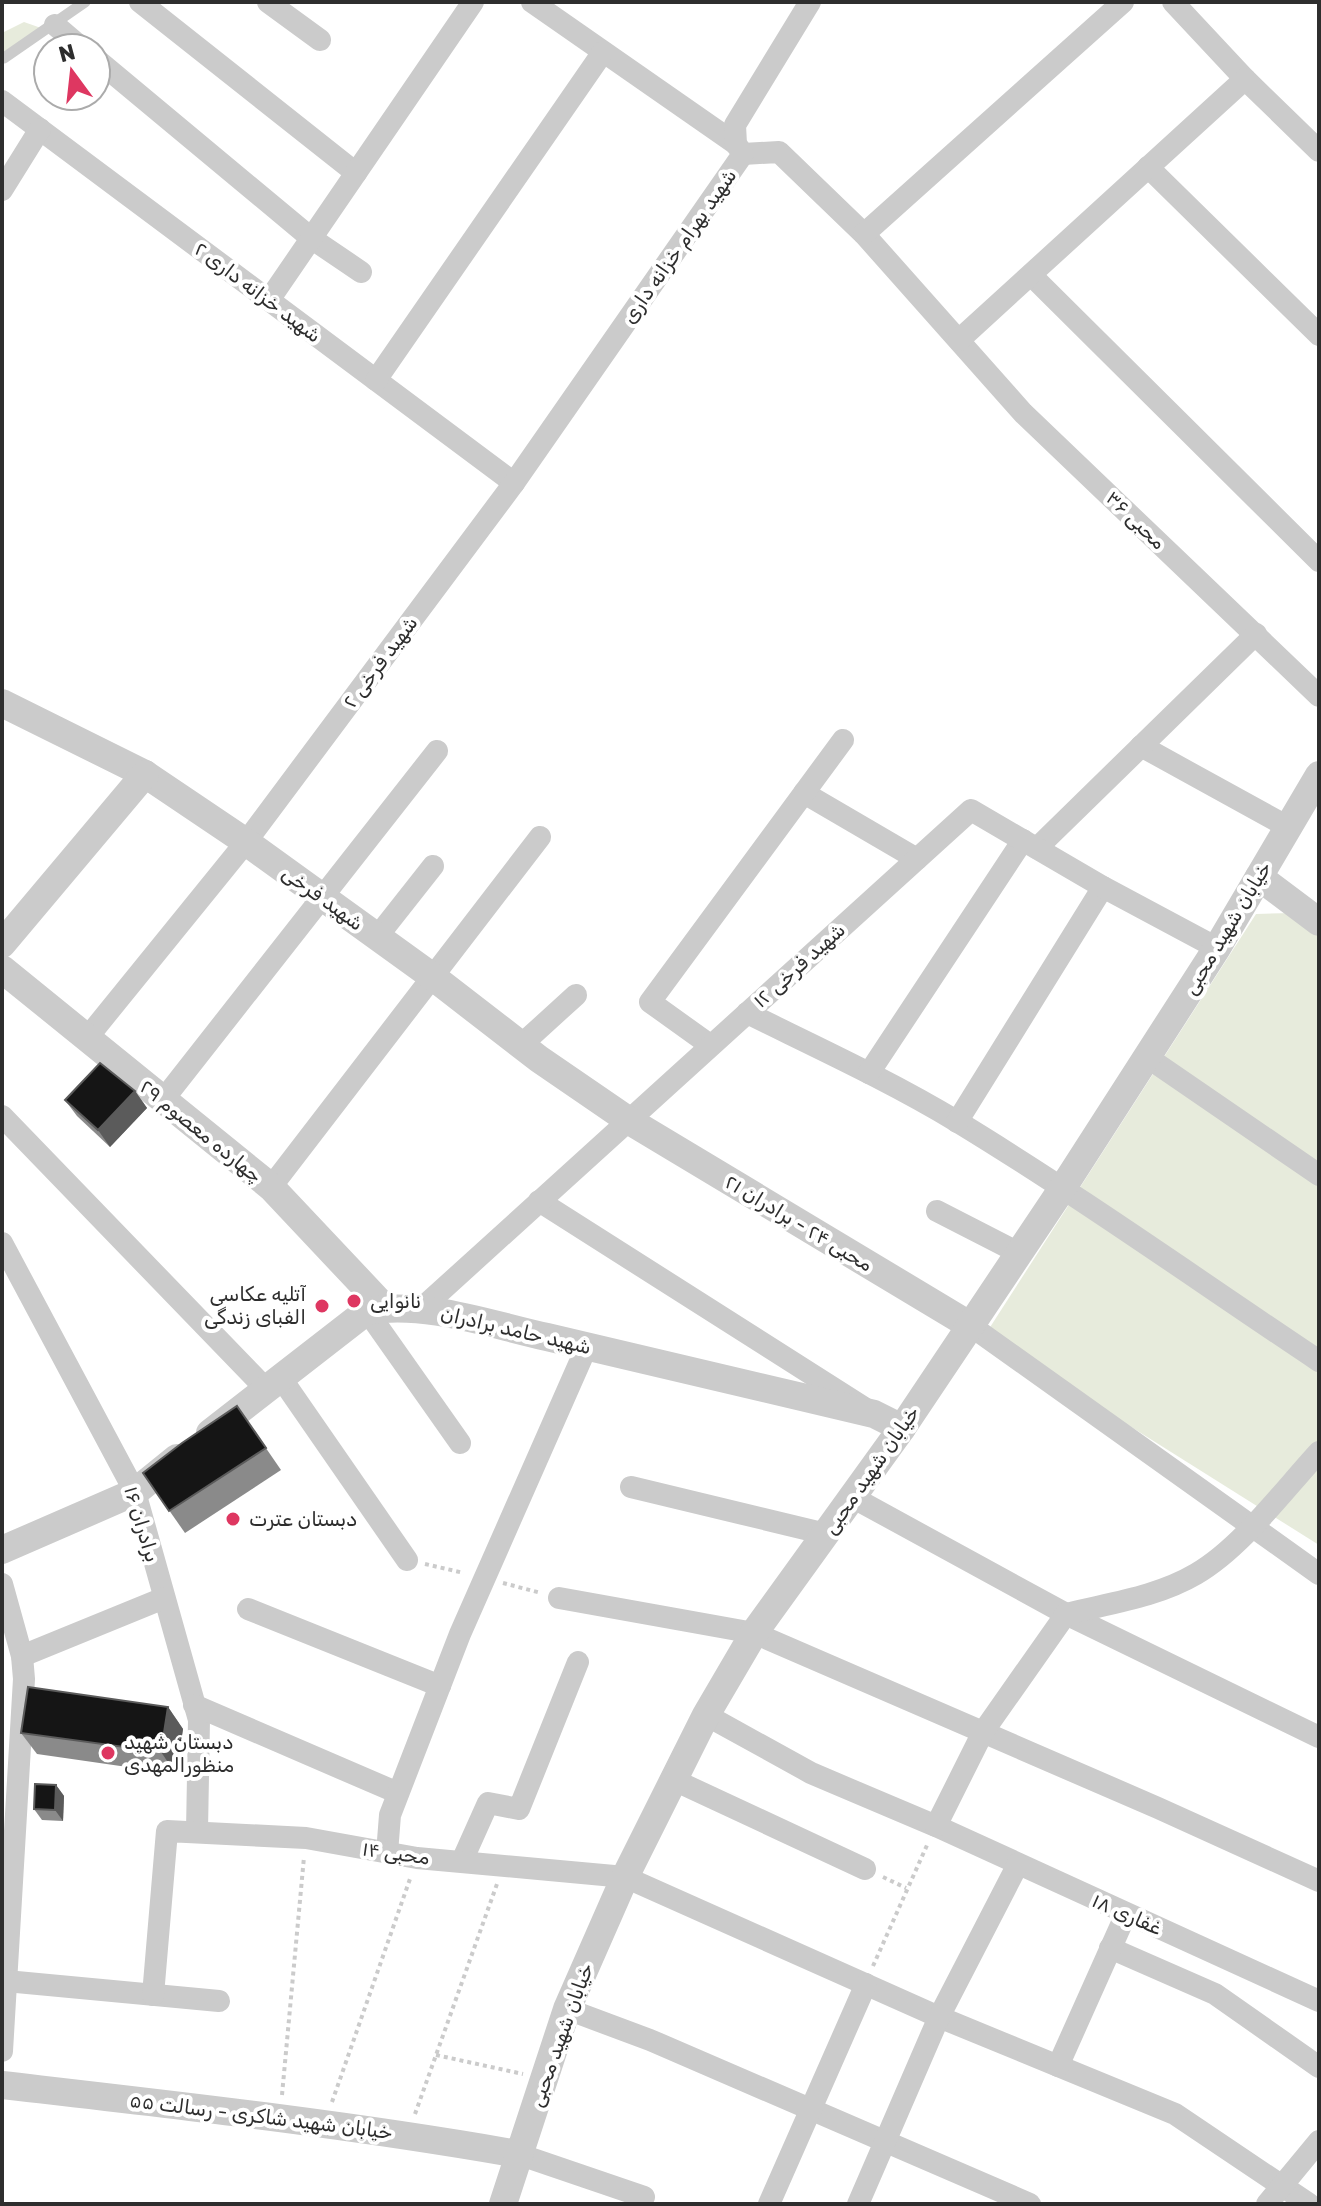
<svg xmlns="http://www.w3.org/2000/svg" width="1321" height="2206" viewBox="0 0 1321 2206" font-family="Rubik,'Noto Sans Arabic',sans-serif">
<rect width="100%" height="100%" fill="#fff"/>
<!-- green -->
<g fill="#e7ebdc">
<polygon points="24,22 41,28 2,53 2,33"/>
<polygon points="1293,913 1319,933 1319,1545 985,1335 1256,914"/>
</g>
<g fill="none" stroke-linecap="round" stroke-linejoin="round">
<!-- path -->
<g stroke="#cbcbcb" stroke-width="4" stroke-dasharray="4 4" stroke-linecap="butt">
<polyline points="425,1564 464,1573"/>
<polyline points="503,1583 541,1593"/>
<polyline points="883,1877 906,1888"/>
<polyline points="873,1966 928,1843"/>
<polyline points="436,2055 523,2074"/>
<polyline points="282,2095 304,1857"/>
<polyline points="332,2102 411,1876"/>
<polyline points="415,2114 497,1884"/>
</g>
<!-- service -->
<polyline stroke="#cbcbcb" stroke-width="11" points="4,58 85,2"/>
<!-- minor -->
<g stroke="#cbcbcb" stroke-width="22">
<polyline points="140,2 356,173"/>
<polyline points="268,2 320,40"/>
<polyline points="532,2 736,144"/>
<polyline points="1173,2 1245,79 1319,151"/>
<polyline points="55,25 82,48"/>
<polyline points="96,59 311,238 361,272"/>
<polyline points="2,101 514,483"/>
<polyline points="743,154 779,152 864,234 1023,413 1319,696"/>
<polyline points="1148,167 1319,335"/>
<polyline points="2,190 40,129"/>
<polyline points="864,234 1123,2"/>
<polyline points="1031,275 1319,561"/>
<polyline points="269,300 473,2"/>
<polyline points="959,340 1245,79"/>
<polyline points="376,380 603,52"/>
<polyline points="1141,746 1288,827"/>
<polyline points="804,793 917,859"/>
<polyline points="1037,848 1256,634"/>
<polyline points="377,937 433,866"/>
<path d="M747,1013C818,1048 890,1081 958,1122C1081,1197 1199,1281 1319,1361"/>
<polyline points="87,1038 246,842 514,483 743,154 736,144 735,125 810,2"/>
<polyline points="521,1045 576,995"/>
<polyline points="710,1045 650,1002 843,740"/>
<polyline points="1147,1057 1319,1175"/>
<polyline points="869,1073 1023,840"/>
<polyline points="163,1100 437,751"/>
<polyline points="2,1116 266,1389"/>
<polyline points="957,1122 1103,887"/>
<polyline points="271,1187 540,837"/>
<polyline points="539,1201 863,1407"/>
<polyline points="937,1211 1019,1253"/>
<polyline points="2,1243 135,1492 199,1720 197,1831"/>
<polyline points="421,1309 971,810 1103,887 1217,948"/>
<polyline points="367,1311 460,1443"/>
<polyline points="971,1326 1319,1574"/>
<polyline points="281,1378 407,1560"/>
<polyline points="631,1487 826,1534"/>
<polyline points="852,1497 1066,1614 1319,1737"/>
<polyline points="2,1584 22,1656 24,1679 2,2051"/>
<polyline points="559,1598 754,1633 1158,1808 1319,1881"/>
<polyline points="248,1609 440,1686"/>
<polyline points="22,1656 164,1598"/>
<polyline points="194,1705 398,1793"/>
<polyline points="706,1715 811,1773 936,1826 1319,2001"/>
<polyline points="674,1780 865,1869"/>
<path d="M936,1826L983,1732L1066,1614C1110,1603 1157,1597 1196,1574C1241,1548 1283,1491 1319,1452"/>
<polyline points="387,1853 390,1815 460,1634 587,1346"/>
<polyline points="462,1861 488,1803 519,1809 578,1662"/>
<polyline points="1110,1948 1215,1994 1319,2067"/>
<polyline points="6,1981 219,2001"/>
<polyline points="153,1995 167,1831 306,1838 417,1858 625,1877 939,2017 1175,2114 1309,2204"/>
<polyline points="567,2009 650,2040 1030,2204"/>
<polyline points="1058,2066 1126,1914"/>
<polyline points="518,2154 644,2197"/>
<polyline points="769,2204 866,1984"/>
<polyline points="858,2204 939,2017 1018,1864"/>
<polyline points="1267,2204 1319,2141"/>
</g>
<!-- tertiary -->
<g stroke="#cbcbcb" stroke-width="28">
<polyline points="2,703 145,774 246,842 433,977 539,1059 628,1120 971,1326"/>
<polyline points="1259,877 1319,922"/>
<polyline points="2,944 145,774"/>
<polyline points="2,969 271,1187 385,1308"/>
<path d="M210,1433L367,1311C427,1301 488,1324 547,1337C656,1362 765,1388 874,1414L902,1428"/>
<polyline points="2,1550 135,1492 177,1458"/>
<path d="M2,2085C175,2105 347,2124 518,2154"/>
<polyline points="503,2204 567,2009 625,1877 706,1715 754,1633 902,1428 1062,1189 1217,948 1319,775"/>
</g>
</g>
<!-- wall -->
<g fill="#8a8a8a">
<polygon points="135,1091 147,1108 110,1147 77,1116 65,1100"/>
<polygon points="237,1406 281,1470 185,1533 143,1473"/>
<polygon points="168,1707 183,1729 176,1774 37,1754 21,1733"/>
<polygon points="56,1785 64,1796 63,1821 42,1820 34,1809"/>
</g>
<!-- shaded-wall -->
<g fill="#5b5b5b">
<polygon points="135,1091 147,1108 110,1147 98,1130"/>
<polygon points="168,1707 183,1729 176,1774 161,1752"/>
<polygon points="56,1785 64,1796 63,1821 55,1810"/>
</g>
<!-- building -->
<g fill="#151515" stroke="#5b5b5b" stroke-width="2">
<polygon points="100,1063 135,1091 98,1130 65,1100"/>
<polygon points="237,1406 266,1448 169,1511 143,1473 182,1443"/>
<polygon points="28,1687 168,1707 161,1752 21,1733"/>
<polygon points="35,1784 56,1785 55,1810 34,1809"/>
</g>
<!-- markers -->
<g fill="#de3761" stroke="#fff" stroke-width="3">
<circle cx="354" cy="1301" r="8"/>
<circle cx="322" cy="1306" r="8"/>
<circle cx="233" cy="1519" r="8"/>
<circle cx="108" cy="1753" r="8"/>
</g>
<g text-anchor="middle" dominant-baseline="central" stroke-width="8" stroke-linejoin="round" paint-order="stroke">
<!-- street labels -->
<g font-size="20" fill="#2e2e2e" stroke="#fff">
<text transform="translate(679 246) rotate(-55)">شهید بهرام خزانه داری</text>
<text transform="translate(258 292) rotate(37)">شهید خزانه داری ۲</text>
<text transform="translate(1136 520) rotate(44)">محبی ۳۶</text>
<text transform="translate(380 662) rotate(-53)">شهید فرخی ۲</text>
<text transform="translate(323 898) rotate(36)">شهید فرخی</text>
<text transform="translate(1227 928) rotate(-59)">خیابان شهید محبی</text>
<text transform="translate(799 965) rotate(-42)">شهید فرخی ۱۲</text>
<text transform="translate(201 1131) rotate(39)">چهارده معصوم ۲۹</text>
<text transform="translate(799 1223) rotate(31)">محبی ۲۴ - برادران ۲۱</text>
<text transform="translate(516 1330) rotate(13)">شهید حامد برادران</text>
<text transform="translate(871 1470) rotate(-55)">خیابان شهید محبی</text>
<text transform="translate(142 1524) rotate(73)">برادران ۱۶</text>
<text transform="translate(396 1853) rotate(8)">محبی ۱۴</text>
<text transform="translate(1127 1914) rotate(24)">غفاری ۱۸</text>
<text transform="translate(561 2035) rotate(-70)">خیابان شهید محبی</text>
<text transform="translate(261 2116) rotate(7)">خیابان شهید شاکری - رسالت ۵۵</text>
</g>
<!-- poi labels -->
<g font-size="20" fill="#2e2e2e" stroke="#fff" text-anchor="start">
<text x="306" y="1294" text-anchor="end">آتلیه عکاسی<tspan x="306" dy="23">الفبای زندگی</tspan></text>
<text x="370" y="1301">نانوایی</text>
<text x="249" y="1519">دبستان عترت</text>
<text x="124" y="1742">دبستان شهید<tspan x="124" dy="23">منظورالمهدی</tspan></text>
</g>
</g>
<!-- border -->
<rect width="1321" height="2206" fill="none" stroke="#2e2e2e" stroke-width="8"/>
<!-- north arrow -->
<g transform="translate(72 72) rotate(345)"><circle r="38" fill="#ffffff" stroke="#ababab" stroke-width="2"/>
<path d="M0-6L14 30L0 20L-14 30Z" fill="#de3761"/>
<text y="-12" font-size="22" font-weight="bold" text-anchor="middle" fill="#2e2e2e">N</text>
</g>
</svg>
